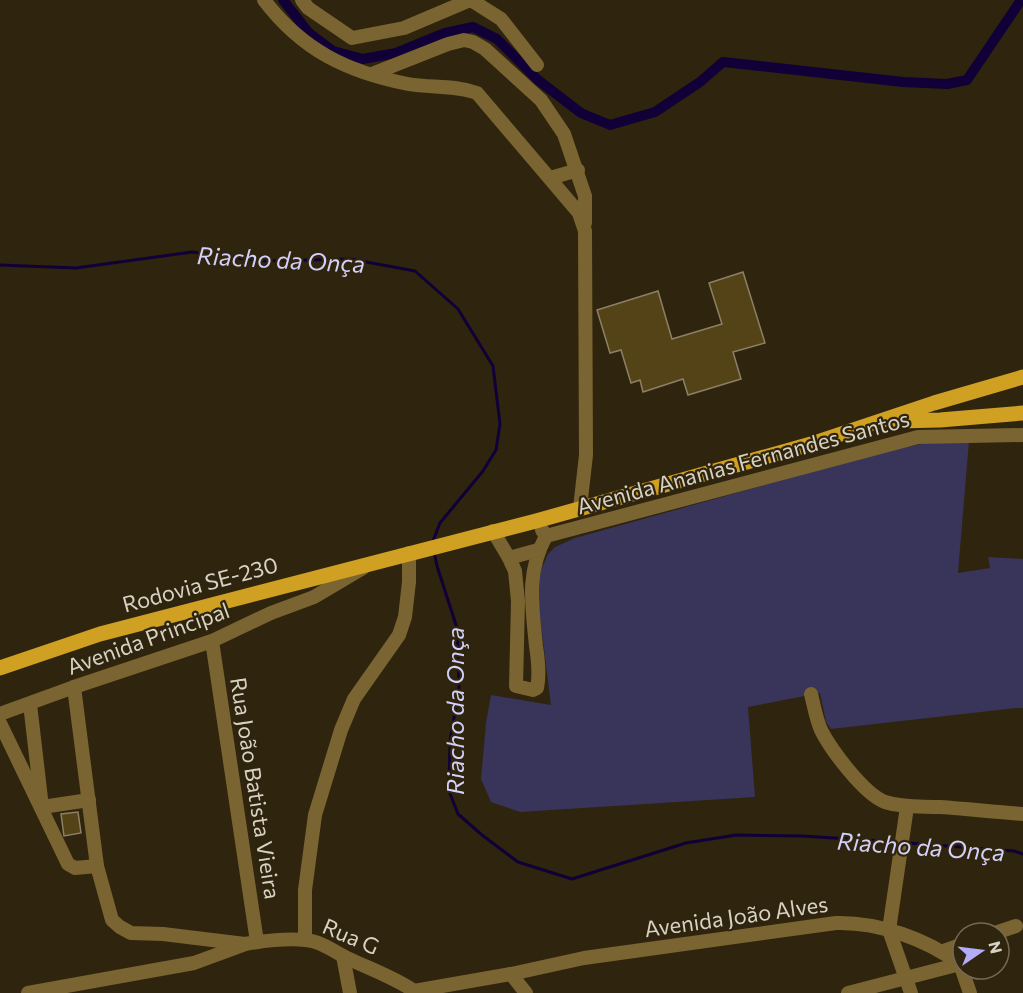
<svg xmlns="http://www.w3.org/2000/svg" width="1023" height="993" viewBox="0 0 1023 993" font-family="Commissioner,sans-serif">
<rect width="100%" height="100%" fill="#2f240d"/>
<!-- green -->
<polygon fill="#38345a" points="969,441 958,573 990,568 988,557 1023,559 1023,708 1016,708 831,729 826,722 820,693 748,707 755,797 520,812 491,802 481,779 486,723 491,695 551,705 537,593 541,570 548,554 555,547 575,538 883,452 921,444"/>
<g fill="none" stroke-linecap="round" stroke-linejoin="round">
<!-- stream -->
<g stroke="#110038" stroke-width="3">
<polyline points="0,265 76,268 192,252 262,261 350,259 415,271 458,309 493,366 500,424 496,450 483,471 440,523 433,541"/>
<polyline points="434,551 437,566 457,628 459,688 450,741 449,791 458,814 482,835 518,862 572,879 686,843 736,835 802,836 898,842"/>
<polyline points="907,843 1014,851 1023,854"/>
</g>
<!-- canal -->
<polyline stroke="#110038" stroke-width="10" points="283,0 309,33 333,51 363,59 396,53 445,33 473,27 497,39 538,80 581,113 610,125 655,112 700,82 723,62 903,82 947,84 967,80 1021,0"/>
</g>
<!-- building -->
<g fill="#554318" stroke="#8c8066" stroke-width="1.5">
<polygon points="743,272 765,343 733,352 741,379 688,395 683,379 643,392 640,380 631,383 621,350 610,353 597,310 658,291 672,339 722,324 709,283"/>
<polygon points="78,812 81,833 64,836 61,814"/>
</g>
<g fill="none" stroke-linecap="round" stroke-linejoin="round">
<!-- minor -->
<g stroke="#7a6431" stroke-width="14">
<path d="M264,0C302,50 347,72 408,84C431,88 455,85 477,93L579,213L585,231L586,455L580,508"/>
<polyline points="302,0 308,8 352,38 404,28 470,0"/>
<polyline points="471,0 501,19 537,65"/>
<polyline points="372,74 448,44 464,40 473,42 485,49 541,100 564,134 585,196 585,223"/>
<polyline points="550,178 578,170"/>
<path d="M493,531L509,558L515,571L518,601L516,686L533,690L537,688C540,674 538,659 536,646C532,605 526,573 546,536L542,530"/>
<polyline points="546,536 918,437 1023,435"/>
<polyline points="509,558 538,550"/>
<polyline points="212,641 257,942"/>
<path d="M74,687L97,866L112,920L120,927L131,933L163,934L245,944C263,941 286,938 305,940C319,941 331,949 343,956C367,968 392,976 414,991L511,974L526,993"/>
<path d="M811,694C814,706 816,719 821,730C831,750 864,794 885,802C903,808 921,806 940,807C968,809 995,812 1023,814"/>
<polyline points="30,704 42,807 89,800"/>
<polyline points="0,714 74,687 212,641 271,613 314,597 363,568"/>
<polyline points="0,723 68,864 75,868 97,866"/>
<polyline points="907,807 889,930 911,993"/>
<polyline points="995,933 1016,926"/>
<polyline points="305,940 305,890 315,815 341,730 354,699 399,635 405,617 409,582 409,553"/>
<polyline points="943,951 963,944"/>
<polyline points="343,956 350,993"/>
<polyline points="960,964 970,993"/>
<path d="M511,974L584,958L836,923C879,922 926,939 960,964"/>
<polyline points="28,993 194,963 243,945"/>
<polyline points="848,993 960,964"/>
</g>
<!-- major -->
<g stroke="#d0a022" stroke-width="15">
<polyline points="895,421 940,420 1023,413"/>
<polyline points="0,668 100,634 536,521 811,444 934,403 1023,377"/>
</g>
</g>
<g text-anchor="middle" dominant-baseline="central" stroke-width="4.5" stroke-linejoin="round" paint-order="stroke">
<!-- street labels -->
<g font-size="22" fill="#d8d2c4" stroke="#2f240d">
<text transform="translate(743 462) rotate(-15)">Avenida Ananias Fernandes Santos</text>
<text transform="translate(200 584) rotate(-15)">Rodovia SE-230</text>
<text transform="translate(148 638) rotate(-20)">Avenida Principal</text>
<text transform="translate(256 788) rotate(81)">Rua João Batista Vieira</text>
<text transform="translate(736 916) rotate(-8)">Avenida João Alves</text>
<text transform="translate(351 936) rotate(23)">Rua G</text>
</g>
<!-- water labels -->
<g font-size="24" font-style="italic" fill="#d3d1f9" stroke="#2f240d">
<text transform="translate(281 259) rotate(3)">Riacho da Onça</text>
<text transform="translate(454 711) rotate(-90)">Riacho da Onça</text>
<text transform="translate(921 846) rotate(4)">Riacho da Onça</text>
</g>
</g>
<!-- north arrow -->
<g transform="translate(981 951) rotate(76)"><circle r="28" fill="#2f240d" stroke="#736a56" stroke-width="1.5"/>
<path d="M0-4.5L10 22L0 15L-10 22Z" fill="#b3acf9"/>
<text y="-9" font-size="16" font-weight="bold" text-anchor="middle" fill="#d8d2c4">N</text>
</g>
</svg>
